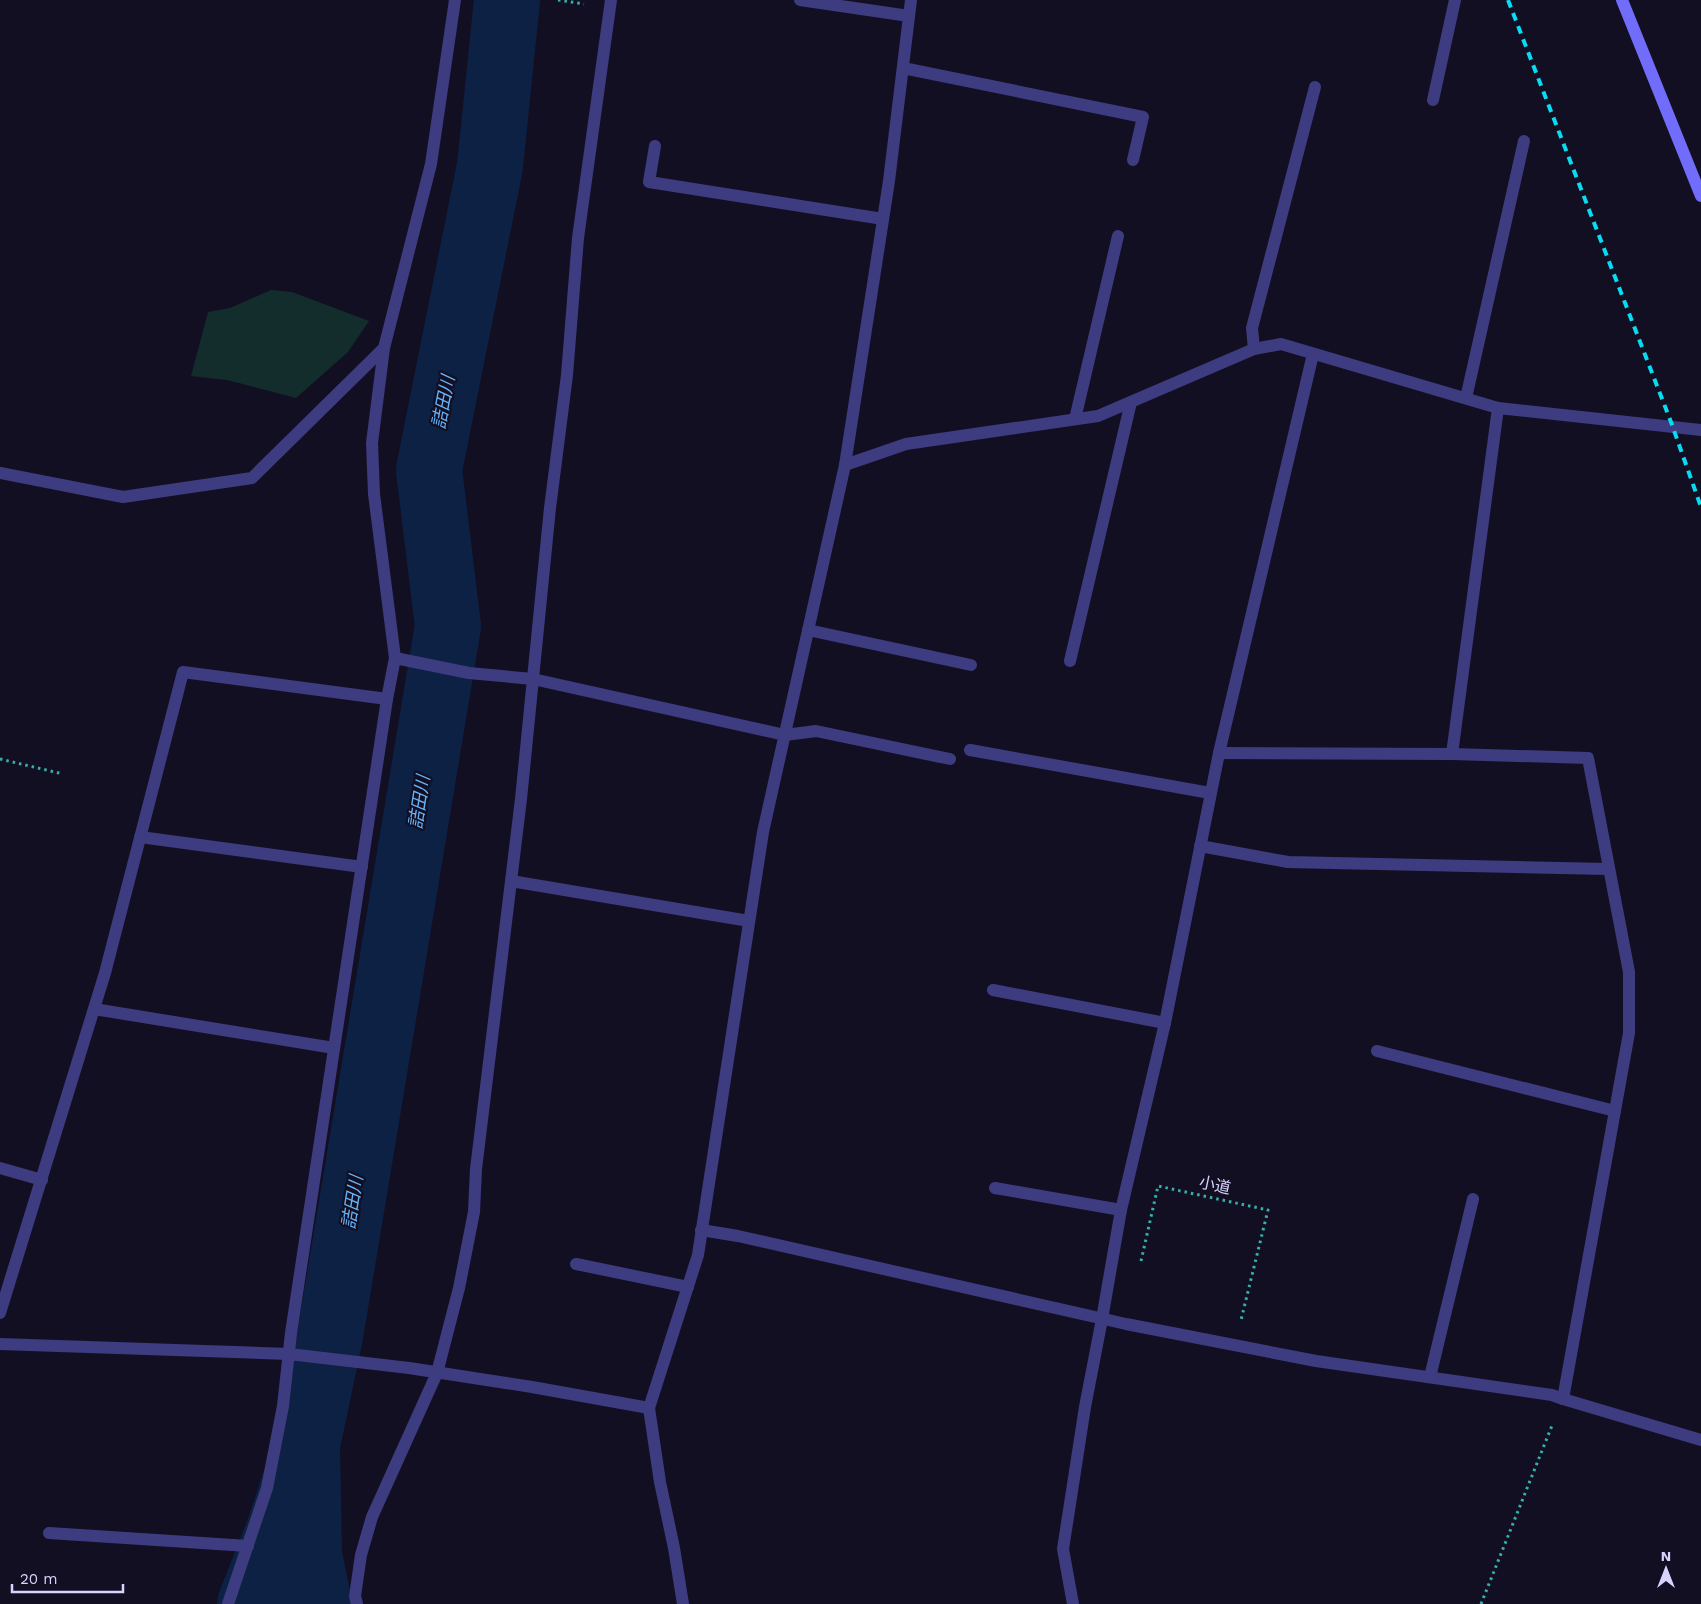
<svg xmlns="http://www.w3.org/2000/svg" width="1701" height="1604" viewBox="0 0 1701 1604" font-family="'Work Sans','Noto Sans JP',sans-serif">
<rect width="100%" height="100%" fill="#130f23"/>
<!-- green -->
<polygon fill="#122d2c" points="271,290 292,292 369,321 348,352 296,398 227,380 191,376 208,312 230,308"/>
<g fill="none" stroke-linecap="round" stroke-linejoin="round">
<!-- river -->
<g stroke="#0d2144" stroke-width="66">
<polyline points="250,1604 279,1530 295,1482"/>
<polyline points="319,1604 309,1555 307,1445 330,1336 448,626 429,470 490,166 507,0"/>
</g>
<!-- path -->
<g stroke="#33b1aa" stroke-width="3" stroke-dasharray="2.5 4" stroke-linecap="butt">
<polyline points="558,0 584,4"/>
<polyline points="0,759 63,774"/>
<polyline points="1141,1261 1158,1186 1268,1210 1241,1320"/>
<polyline points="1481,1604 1553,1423"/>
</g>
<!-- street -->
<g stroke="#3e3c81" stroke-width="12">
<polyline points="800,0 909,16"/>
<polyline points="903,68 1143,117 1133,160"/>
<polyline points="1433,100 1455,0"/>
<polyline points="655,146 649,182 883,219"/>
<polyline points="1254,349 1252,328 1315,87"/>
<polyline points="1466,398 1524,141"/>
<polyline points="1075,419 1118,236"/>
<polyline points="845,465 906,444 1098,416 1254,349 1281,344 1498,408 1701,430"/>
<polyline points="0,473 123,497 252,478 384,348"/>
<polyline points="808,630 971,665"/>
<polyline points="395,658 469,673 533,679 785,735 816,731 950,759"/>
<polyline points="1070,661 1131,402"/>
<polyline points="387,699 395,658 374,494 372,443 384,348 431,164 455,0"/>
<polyline points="970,750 1210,793"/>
<polyline points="1219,753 1452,754 1588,758 1629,972 1629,1033 1563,1399"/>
<polyline points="1452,754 1498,408"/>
<polyline points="140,837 362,867"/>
<polyline points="1200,846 1288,862 1608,869"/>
<polyline points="511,881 749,921"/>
<polyline points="993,990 1165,1023"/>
<polyline points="94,1009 334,1048"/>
<polyline points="1377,1051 1615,1111"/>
<polyline points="0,1168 42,1180"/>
<polyline points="995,1188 1121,1210"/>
<polyline points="701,1230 738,1236 1126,1324 1316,1361 1552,1395 1563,1399 1701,1440"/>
<polyline points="576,1264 688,1287"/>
<polyline points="0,1313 105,973 183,672 387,699 291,1333 283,1406 267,1488 228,1604"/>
<polyline points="0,1344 289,1354 409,1368 532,1387 649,1408"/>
<polyline points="1430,1377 1473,1199"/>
<polyline points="49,1533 248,1546"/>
<polyline points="357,1604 355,1596 361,1555 372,1517 437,1373 459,1288 474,1212 476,1169 521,799 550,508 567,375 578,238 611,0"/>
<polyline points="683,1604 674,1548 660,1482 649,1408 698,1255 763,832 845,465 889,181 911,0"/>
<polyline points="1073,1604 1063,1549 1085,1407 1102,1319 1121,1210 1165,1023 1219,753 1313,354"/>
</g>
<!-- secondary -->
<polyline stroke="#716dfa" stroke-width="12" points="1622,0 1701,196"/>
<!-- rail -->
<polyline stroke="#08dbf4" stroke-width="4" stroke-dasharray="8 6" stroke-linecap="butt" points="1508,0 1671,422 1701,507"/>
</g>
<g text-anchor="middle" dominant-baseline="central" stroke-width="4.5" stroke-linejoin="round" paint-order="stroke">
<!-- street labels -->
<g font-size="16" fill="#d8d3fe" stroke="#130f23">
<text transform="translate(1215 1185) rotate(12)">小道</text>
</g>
<!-- water labels -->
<g font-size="18" font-style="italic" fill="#64b4fa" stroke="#130f23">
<text transform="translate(443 402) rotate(-79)">詰田川</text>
<text transform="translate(419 802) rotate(-81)">詰田川</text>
<text transform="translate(352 1202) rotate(-81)">詰田川</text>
</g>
</g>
<!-- north arrow -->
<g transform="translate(1666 1569)" stroke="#130f23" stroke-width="4" paint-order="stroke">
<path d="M0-4L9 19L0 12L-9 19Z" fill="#d8d3fe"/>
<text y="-8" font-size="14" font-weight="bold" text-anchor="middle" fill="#d8d3fe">N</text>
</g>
<!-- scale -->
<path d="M12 1584v8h111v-8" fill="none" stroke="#d8d3fe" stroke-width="2.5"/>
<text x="20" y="1584" font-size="15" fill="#d8d3fe" stroke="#130f23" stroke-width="4" paint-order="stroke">20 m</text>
</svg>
